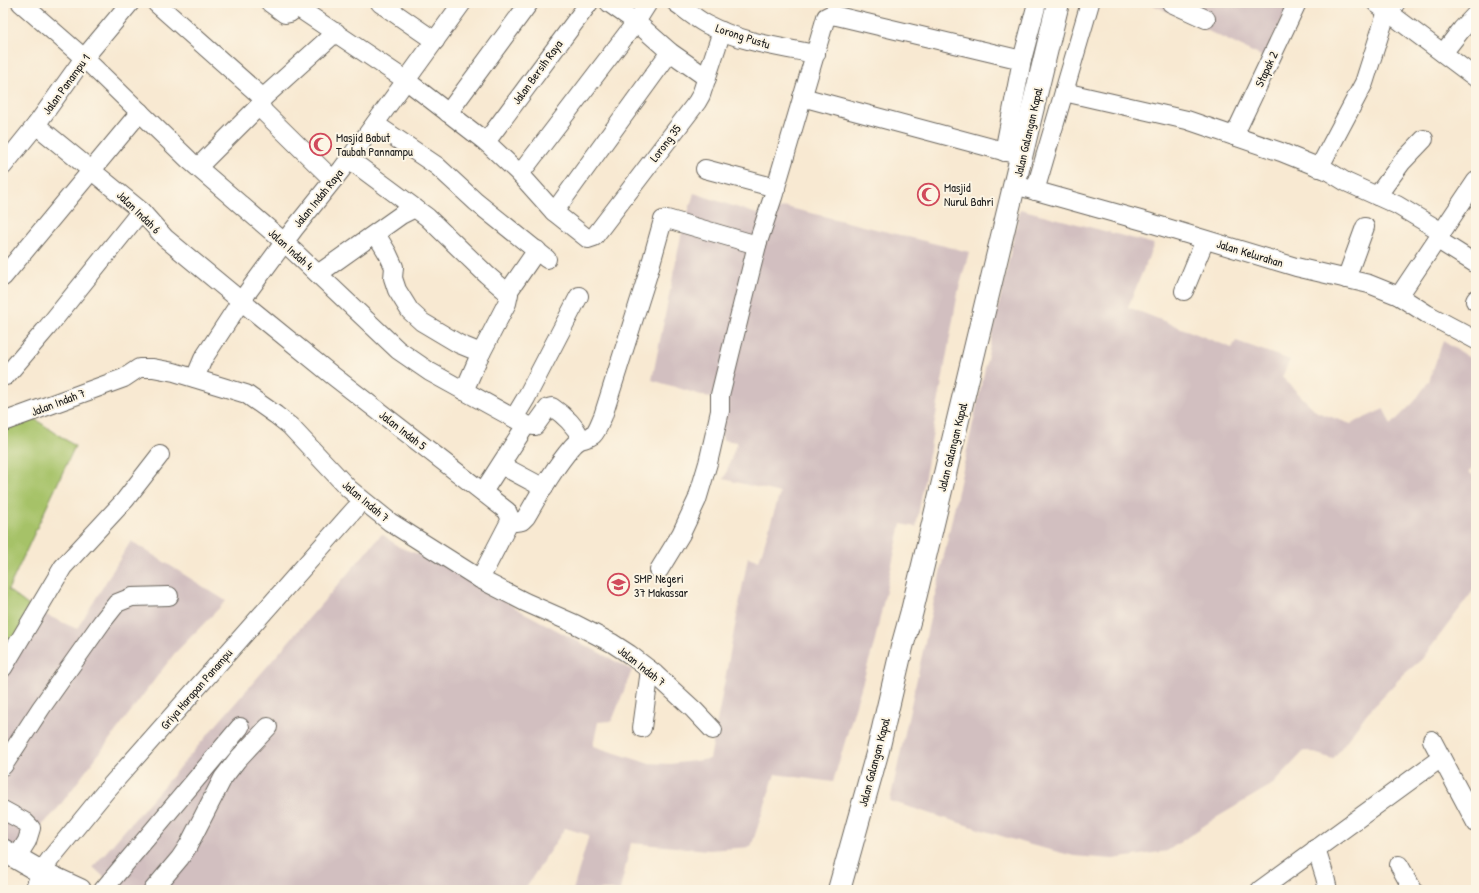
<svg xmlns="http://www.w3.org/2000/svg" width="1479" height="893" viewBox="0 0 1479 893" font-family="'Patrick Hand',sans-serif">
<rect width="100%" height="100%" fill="#fcf5e5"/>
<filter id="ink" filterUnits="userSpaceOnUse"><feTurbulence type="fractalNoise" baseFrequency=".025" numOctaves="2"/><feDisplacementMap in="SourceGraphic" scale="8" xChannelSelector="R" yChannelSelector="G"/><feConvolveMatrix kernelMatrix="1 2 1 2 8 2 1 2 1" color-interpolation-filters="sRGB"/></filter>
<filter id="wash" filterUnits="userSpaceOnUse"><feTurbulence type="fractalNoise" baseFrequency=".012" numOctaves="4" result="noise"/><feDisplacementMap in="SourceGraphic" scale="16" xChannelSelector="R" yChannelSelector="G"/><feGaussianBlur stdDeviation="0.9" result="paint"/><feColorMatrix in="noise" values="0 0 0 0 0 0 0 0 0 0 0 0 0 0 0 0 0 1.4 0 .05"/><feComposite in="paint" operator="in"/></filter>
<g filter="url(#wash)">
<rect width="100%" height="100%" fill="#f8e9d2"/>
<!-- industrial -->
<g fill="#d2bfc0">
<polygon points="1149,3 1291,3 1263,57"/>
<polygon points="694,193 760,215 786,207 969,252 958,292 916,527 901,524 874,644 833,782 775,774 751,847 709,850 631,843 620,890 573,890 589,835 565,828 524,890 122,890 115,887 93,867 382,534 399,547 452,567 519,610 632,670 612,721 598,722 593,746 647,763 670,764 710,759 748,557 759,561 780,493 724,479 737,442 723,440 711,398 652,380 681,236"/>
<polygon points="1020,209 1154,244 1128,307 1232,348 1236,341 1290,360 1282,377 1317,412 1351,424 1384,409 1391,425 1414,402 1429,381 1443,341 1476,362 1476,464 1469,472 1476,478 1476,587 1422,659 1403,675 1367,713 1333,759 1305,750 1273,784 1214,819 1167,851 1113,859 1074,856 1027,844 890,801"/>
<polygon points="131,541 226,601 174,654 55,812 16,851 3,844 3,677 42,613 77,629"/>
</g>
<!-- green -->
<polygon fill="#a6c268" stroke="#616f42" points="26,413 75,446 8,590 33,609 3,662 3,423"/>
</g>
<g filter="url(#ink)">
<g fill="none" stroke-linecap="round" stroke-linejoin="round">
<defs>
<g id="minor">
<polyline points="21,3 84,58 189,160 284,242 398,350 430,372 526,425 483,492"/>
<polyline points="156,3 263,98"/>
<polyline points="270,3 285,14 290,13 300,3"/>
<polyline points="380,3 435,41"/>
<polyline points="609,3 636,22 670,52 707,78"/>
<path d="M676,3C686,10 695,18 706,24C740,42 779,47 816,54"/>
<polyline points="1171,3 1206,19"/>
<polyline points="1376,3 1476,78"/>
<polyline points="297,7 407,81 486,142 520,174 554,212 588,239 594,237 697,102 701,95 722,31"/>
<polyline points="1443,53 1462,29 1476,14"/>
<polyline points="1064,92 1187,120 1281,152 1328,171 1346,182 1397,205 1442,232"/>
<polyline points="802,97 1022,156"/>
<polyline points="260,105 264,112 333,180"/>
<polyline points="448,113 529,3"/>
<polyline points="375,124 437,166 476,202 547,259"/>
<polyline points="36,125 141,211 165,238 241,301 332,375 507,511 510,518 509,523 480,579"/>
<polyline points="1234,136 1297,3"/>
<polyline points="486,142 589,3"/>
<polyline points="1004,152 1022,60 1037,3"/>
<polyline points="349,159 427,217 486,274 509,294 507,303 478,359 464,391"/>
<polyline points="3,166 36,125 84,58 130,3"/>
<polyline points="198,167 260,105 263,98 336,32"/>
<polyline points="1319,168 1364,83 1387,11 1396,3"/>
<polyline points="705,169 776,188"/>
<polyline points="520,174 636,22 648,3"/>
<polyline points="1015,185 1147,222 1296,267 1369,284 1399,296 1427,314 1476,340"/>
<polyline points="1035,191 1090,3"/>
<polyline points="1377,196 1402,162 1424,139"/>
<polyline points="554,212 670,52"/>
<polyline points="376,234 388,254 394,267 393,278 397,290 410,311 422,322 459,344 481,353"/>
<polyline points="1438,240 1476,264"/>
<polyline points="318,274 401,215 415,208"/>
<polyline points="3,277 140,112"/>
<polyline points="1346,279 1365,227"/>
<polyline points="1184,291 1205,240"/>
<polyline points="508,292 537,250"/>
<polyline points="1399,296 1476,181"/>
<polyline points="1475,301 1476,299"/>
<polyline points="6,376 47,328 141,211"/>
<polyline points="195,378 203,359 241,301 294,229 342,169 462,3"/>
<polyline points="514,418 526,398 579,296"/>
<polyline points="3,422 124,378 139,368 153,368 174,372 246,394 276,415 290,426 349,489 390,522 480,579 525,602 575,624 612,643 629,654 655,674 694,710 713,730"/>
<path d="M526,425L535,426L548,408L552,407C564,415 575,426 581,438"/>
<polyline points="501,465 544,488"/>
<path d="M510,518L515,522L522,521L526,517C540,493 554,468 572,447C581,436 585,441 593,435C598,430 600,422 603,416L648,274L663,220L667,219L757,245"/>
<polyline points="659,570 681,534 697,500 708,463 720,411 720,395 757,245 773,197 826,17 830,15 837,16 1022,60"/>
<polyline points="3,668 63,567 125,500 160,455"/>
<polyline points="642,728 650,670"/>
<polyline points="1432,740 1476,823"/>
<polyline points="3,766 41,708 102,622 117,603 132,597 169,596"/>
<polyline points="3,810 25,822 31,828 27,841 17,857"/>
<polyline points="1316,848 1325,877 1328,890"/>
<polyline points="1399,865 1413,890"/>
<polyline points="34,890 41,872 51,858 105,792 355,509"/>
<polyline points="103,890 240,727"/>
<polyline points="153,890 180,858 188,846 223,778 237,760 268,727"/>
<polyline points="1260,890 1441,758"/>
</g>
<g id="major">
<polyline points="3,850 41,872 80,890"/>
<polyline points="839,890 878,750 902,647 912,611 1058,3"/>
</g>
</defs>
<!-- minor casing -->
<use href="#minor" stroke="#69645c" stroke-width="20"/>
<!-- major casing -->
<use href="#major" stroke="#69645c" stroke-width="24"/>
<!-- minor -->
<use href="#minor" stroke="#fff" stroke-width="18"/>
<!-- major -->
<use href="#major" stroke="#fff" stroke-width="22"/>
</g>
</g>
<!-- icons -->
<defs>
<symbol id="mosque-ring" viewBox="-11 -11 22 22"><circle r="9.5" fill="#fcf5e5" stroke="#d1495b" stroke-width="1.5"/><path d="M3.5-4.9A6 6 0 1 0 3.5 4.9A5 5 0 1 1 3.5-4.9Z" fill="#d1495b"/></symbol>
<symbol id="school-ring" viewBox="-11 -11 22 22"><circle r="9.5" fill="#fcf5e5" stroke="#d1495b" stroke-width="1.5"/><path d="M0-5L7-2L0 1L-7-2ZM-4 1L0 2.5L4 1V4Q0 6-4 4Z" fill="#d1495b"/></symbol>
</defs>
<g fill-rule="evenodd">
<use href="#mosque-ring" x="308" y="132" width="25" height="25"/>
<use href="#mosque-ring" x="916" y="182" width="25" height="25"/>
<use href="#school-ring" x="606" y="572" width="25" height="25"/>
</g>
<g text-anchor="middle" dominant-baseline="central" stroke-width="4" stroke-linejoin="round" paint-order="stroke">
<!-- street labels -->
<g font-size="12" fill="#1c1c1c" stroke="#fcf5e5">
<text transform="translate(743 36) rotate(18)">Lorong Pustu</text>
<text transform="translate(1266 69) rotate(-65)">Stapak 2</text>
<text transform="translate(537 72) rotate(-54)">Jalan Bersih Raya</text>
<text transform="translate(66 84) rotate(-54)">Jalan Panampu 1</text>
<text transform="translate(1028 132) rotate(-77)">Jalan Galangan Kapal</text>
<text transform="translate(665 143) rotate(-53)">Lorong 35</text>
<text transform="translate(318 198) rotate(-51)">Jalan Indah Raya</text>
<text transform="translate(139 212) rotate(44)">Jalan Indah 6</text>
<text transform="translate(291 249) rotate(42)">Jalan Indah 4</text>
<text transform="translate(1250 253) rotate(17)">Jalan Kelurahan</text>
<text transform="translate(58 402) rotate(-21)">Jalan Indah 7</text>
<text transform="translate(403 430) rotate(38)">Jalan Indah 5</text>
<text transform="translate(952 447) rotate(-76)">Jalan Galangan Kapal</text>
<text transform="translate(366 501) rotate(40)">Jalan Indah 7</text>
<text transform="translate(642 666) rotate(38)">Jalan Indah 7</text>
<text transform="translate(196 689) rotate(-49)">Griya Harapan Panampu</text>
<text transform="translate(874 762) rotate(-75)">Jalan Galangan Kapal</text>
</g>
<!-- poi labels -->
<g font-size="12" fill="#1c1c1c" stroke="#fcf5e5" text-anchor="start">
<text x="336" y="137">Masjid Babut<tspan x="336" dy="14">Taubah Pannampu</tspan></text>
<text x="944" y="187">Masjid<tspan x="944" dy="14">Nurul Bahri</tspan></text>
<text x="634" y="578">SMP Negeri<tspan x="634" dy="14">37 Makassar</tspan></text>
</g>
</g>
<!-- margin -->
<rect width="1479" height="893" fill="none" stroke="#fcf5e5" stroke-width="16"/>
</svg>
